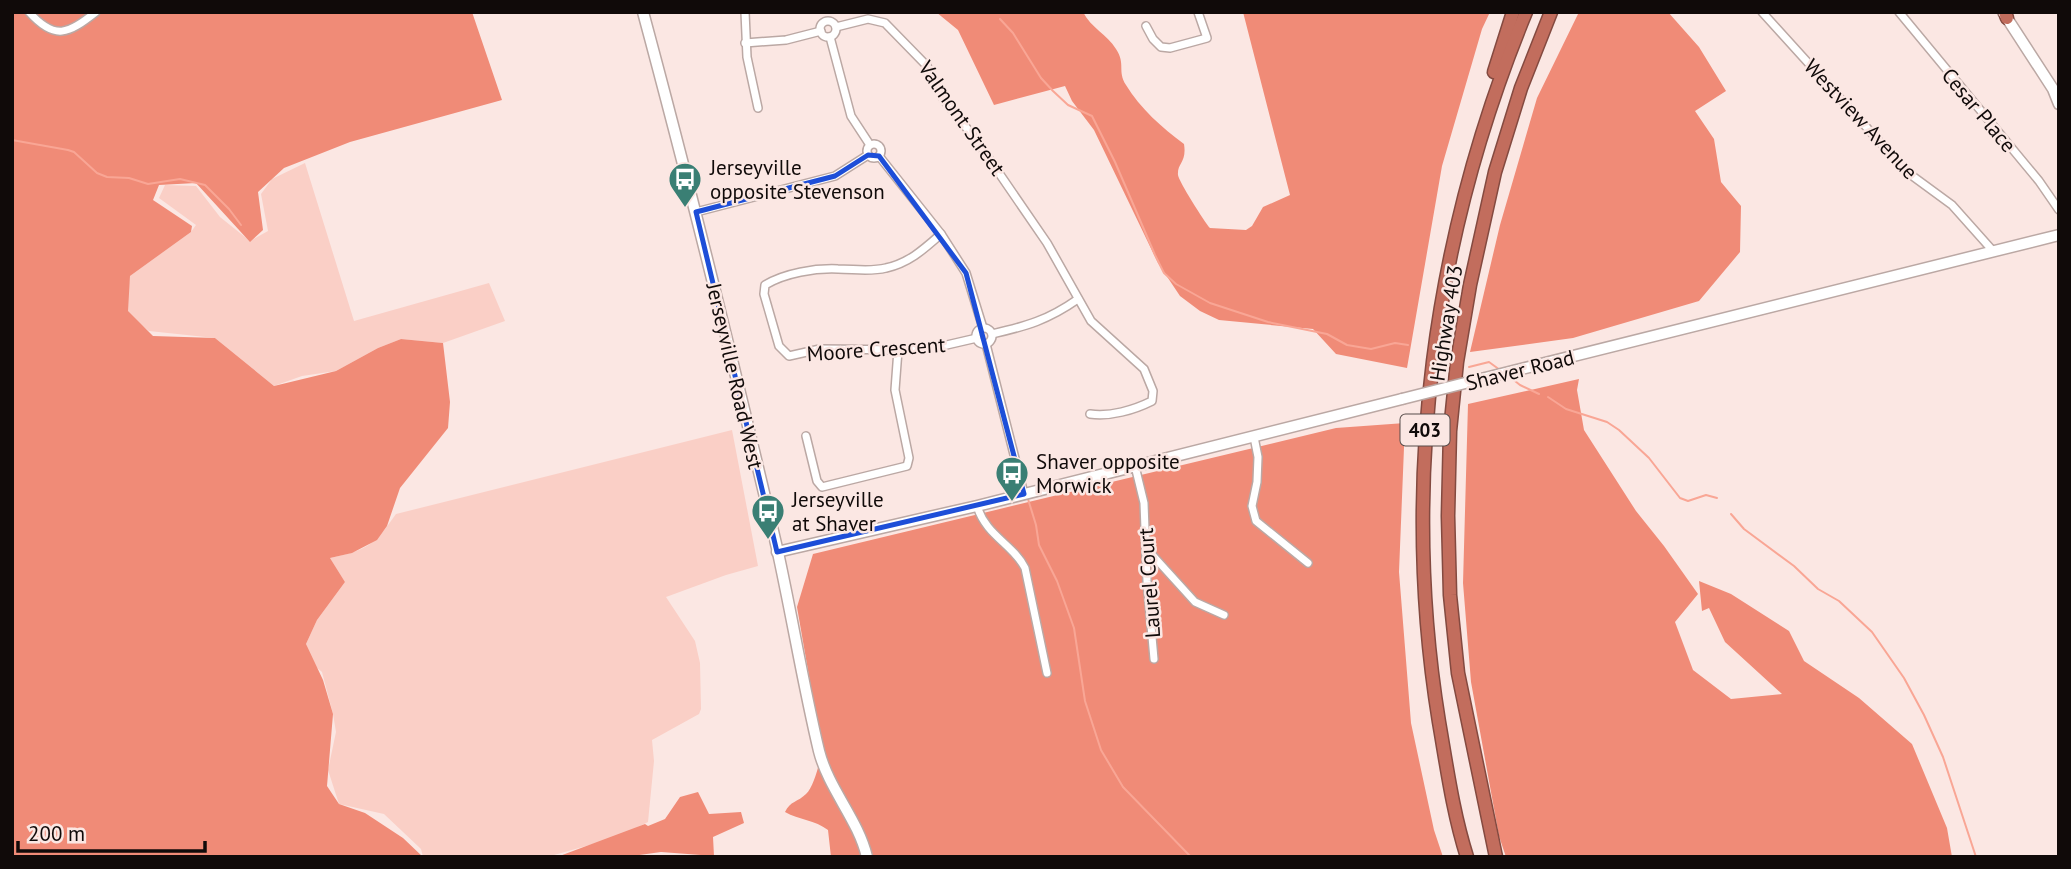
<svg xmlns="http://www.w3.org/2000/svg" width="2071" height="869" viewBox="0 0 2071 869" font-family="'PT Sans',sans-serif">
<rect width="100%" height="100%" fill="#fbe7e3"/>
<!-- green -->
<g fill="#facfc6">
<polygon points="305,163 354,321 489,283 505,321 443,343 401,339 378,348 336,371 302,376 274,386 215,338 149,331 125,312 130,276 191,232 196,225 159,198 165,185 196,186 220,217 250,241 268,231 261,194 272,179"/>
<path d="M732,430L758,566L726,575L666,597L695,641L700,663L701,709L699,714L652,740L654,761L648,822L618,837L547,857H423L421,849L384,814L339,804L328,770L336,732L333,714L322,672L309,661L306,644L317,620L345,582L330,558C368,550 374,545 396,514Z"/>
</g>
<!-- forest -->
<g fill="#f08b77">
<polygon points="12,12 472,12 502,100 350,142 284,168 258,192 263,230 250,242 196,183 159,185 153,200 192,226 191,232 130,276 128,311 153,336 215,338 274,386 336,371 378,348 401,339 443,343 450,402 448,428 400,488 387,526 377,540 352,553 330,558 345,582 317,620 306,644 323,680 333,714 327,786 339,804 365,813 403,838 423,857 12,857"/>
<path d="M936,12H1083C1091,28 1107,34 1116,49C1126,64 1117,71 1126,85C1140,108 1162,128 1184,144C1187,163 1177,163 1178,175C1178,180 1205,223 1210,228L1246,230L1252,226L1263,207L1290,195L1243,12H1490L1482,29L1442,166L1407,368L1336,354L1313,329L1219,320L1200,311L1180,296L1158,263L1094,130L1072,101L1065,86L994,105L958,30Z"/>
<polygon points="1579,12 1668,12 1699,47 1726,91 1695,111 1714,139 1721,182 1741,206 1740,252 1699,301 1573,338 1470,352 1500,225 1537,98"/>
<polygon points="1579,379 1577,390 1584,430 1636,511 1664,546 1698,594 1675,622 1693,670 1731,699 1782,694 1725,642 1709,608 1702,611 1699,581 1731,594 1789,631 1804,661 1859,698 1912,744 1947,828 1952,857 1506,857 1499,836 1471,682 1463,583 1468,404"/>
<path d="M1405,423L1399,572L1411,723L1434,830L1443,857H831L828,830C815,820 799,820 785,812C790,801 798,802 806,794C814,787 820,761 822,751L797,607L813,554L1336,428Z"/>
<polygon points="698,792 709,814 741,812 744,823 713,837 714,856 661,852 625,857 557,857 645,824 648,826 665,819 680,797"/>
</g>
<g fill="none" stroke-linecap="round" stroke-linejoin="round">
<!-- stream -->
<g stroke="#f9a695" stroke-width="2">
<polyline points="1000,19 1013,33 1041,78 1053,91 1068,105 1092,116 1115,162 1155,255 1164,273 1176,284 1210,303 1268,322 1327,334 1347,345 1371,349 1395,343 1408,345"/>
<polyline points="12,140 68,150 74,152 97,173 107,177 129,178 148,184 180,179 205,185 229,209 241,225"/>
<polyline points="1469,367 1489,362 1500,370"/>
<polyline points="1510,377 1520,385 1539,394"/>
<polyline points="1548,397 1566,409 1607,422 1619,430 1649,458 1680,498 1688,501 1706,495 1717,498"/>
<polyline points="1028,499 1036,525 1039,545 1057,581 1074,628 1085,701 1101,750 1123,787 1191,857"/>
<polyline points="1731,514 1744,529 1794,566 1818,589 1839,601 1872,632 1904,678 1924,715 1943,757 1976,857"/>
</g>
<defs>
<g id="street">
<path d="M29,12C55,41 68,34 96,12"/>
<polyline points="745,12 747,57 758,108"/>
<polyline points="1762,12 1907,172 1952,205 1993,251"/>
<polyline points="1899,12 2039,181 2059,210"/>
<circle cx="828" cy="29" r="8"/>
<polyline points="1146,26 1153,39 1161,47 1170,48 1207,38 1198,12"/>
<path d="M836,27L868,19L885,23L927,66L944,100L977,141L1047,243L1091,321L1144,369L1153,391L1152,401C1134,410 1110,417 1090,414"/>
<polyline points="830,37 851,116 870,145"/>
<polyline points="745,43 786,40 821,31"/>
<circle cx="874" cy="151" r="7"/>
<polyline points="879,156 941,234 966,273 983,328"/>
<polyline points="696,212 835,176 868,155"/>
<path d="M941,234C924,249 909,263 886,268C870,272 854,269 838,269C815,268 785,273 765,285L764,294L779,346L789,356L820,349L910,350L938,347L977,338"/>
<circle cx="984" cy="336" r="8"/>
<path d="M992,334C1027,326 1048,320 1078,299"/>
<polyline points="986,344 1024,494"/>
<polyline points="806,436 817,481 822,487 907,466 909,458 895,390 898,350"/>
<polyline points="1254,437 1258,457 1257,482 1252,506 1256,521 1308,563"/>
<polyline points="1135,466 1144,503 1147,581 1154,659"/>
<path d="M977,506C986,536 1013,544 1025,568L1047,673"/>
<polyline points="1146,548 1195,602 1224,615"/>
</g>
<g id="secondary">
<path d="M643,12C691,190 735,369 777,548C792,616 803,684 819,751C829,790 858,819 867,857"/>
<polyline points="2003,12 2053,89 2059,104"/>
<polyline points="1485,378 2059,235"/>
<polyline points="777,552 977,506 1402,399"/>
</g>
<g id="highway">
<polyline points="2005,12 2007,18"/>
<polyline points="1494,72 1513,12"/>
<path d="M1467,857C1453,813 1447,768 1439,722C1400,482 1433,237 1526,12"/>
<polyline points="1496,857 1458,673 1450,595 1448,516 1450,431 1457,362 1470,285 1495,172 1521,88 1551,12"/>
</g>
</defs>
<!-- street casing -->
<use href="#street" stroke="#bba8a4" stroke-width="10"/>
<!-- secondary casing -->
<use href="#secondary" stroke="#bba8a4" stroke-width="13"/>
<!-- highway casing -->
<use href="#highway" stroke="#844a40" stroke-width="15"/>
<!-- street -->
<use href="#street" stroke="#fff" stroke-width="7"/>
<!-- secondary -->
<use href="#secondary" stroke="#fff" stroke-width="10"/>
<!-- highway -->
<use href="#highway" stroke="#c26d5d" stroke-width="12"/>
<defs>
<polyline id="secondary-bridge" points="1402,399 1485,378"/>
</defs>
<!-- secondary-bridge casing -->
<use href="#secondary-bridge" stroke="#bba8a4" stroke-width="13" stroke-linecap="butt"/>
<!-- secondary-bridge -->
<use href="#secondary-bridge" stroke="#fff" stroke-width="10"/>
</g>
<!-- marked area -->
<path fill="none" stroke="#1d4ed8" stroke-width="5" stroke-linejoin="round" d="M868,155L879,156L966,273L1024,494L777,552L696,212L835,176Z"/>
<!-- icons -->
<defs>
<symbol id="bus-pin" viewBox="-11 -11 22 30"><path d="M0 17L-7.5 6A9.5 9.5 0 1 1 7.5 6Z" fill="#3a7f74" stroke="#fbe7e3"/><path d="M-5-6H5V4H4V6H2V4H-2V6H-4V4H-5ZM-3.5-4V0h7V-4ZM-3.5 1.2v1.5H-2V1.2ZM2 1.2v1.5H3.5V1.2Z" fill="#fff"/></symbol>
</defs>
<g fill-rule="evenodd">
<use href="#bus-pin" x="666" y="160" width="38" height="52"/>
<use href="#bus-pin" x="993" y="454" width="38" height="52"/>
<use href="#bus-pin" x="749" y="492" width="38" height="52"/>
</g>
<g text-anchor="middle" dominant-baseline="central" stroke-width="5" stroke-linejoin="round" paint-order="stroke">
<!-- shield labels -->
<rect fill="#fbe7e3" stroke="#564c4a" stroke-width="2" x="1400.5" y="414.5" width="49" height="31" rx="5"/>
<g font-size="19" font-weight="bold" fill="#100a09">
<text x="1425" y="430">403</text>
</g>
<!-- street labels -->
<g font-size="21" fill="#100a09" stroke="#fbe7e3">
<text transform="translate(1979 110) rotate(50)">Cesar Place</text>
<text transform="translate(962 118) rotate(55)">Valmont Street</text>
<text transform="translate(1861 119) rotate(47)">Westview Avenue</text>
<text transform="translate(1446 323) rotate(-81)">Highway 403</text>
<text transform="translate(876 349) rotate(-4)">Moore Crescent</text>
<text transform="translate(1520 370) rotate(-14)">Shaver Road</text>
<text transform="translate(735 376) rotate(77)">Jerseyville Road West</text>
<text transform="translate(1149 583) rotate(-94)">Laurel Court</text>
</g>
<!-- poi labels -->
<g font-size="21" fill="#100a09" stroke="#fbe7e3" text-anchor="start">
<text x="710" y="167">Jerseyville<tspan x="710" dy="24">opposite Stevenson</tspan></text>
<text x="1036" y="461">Shaver opposite<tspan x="1036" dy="24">Morwick</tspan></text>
<text x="792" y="499">Jerseyville<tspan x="792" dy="24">at Shaver</tspan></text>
</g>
</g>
<!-- border -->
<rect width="2071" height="869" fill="none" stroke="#100a09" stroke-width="28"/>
<!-- scale -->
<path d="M18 841v10h187v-10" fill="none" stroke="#100a09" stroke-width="3.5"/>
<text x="28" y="841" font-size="21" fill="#100a09" stroke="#fbe7e3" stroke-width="5" paint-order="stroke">200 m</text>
</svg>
